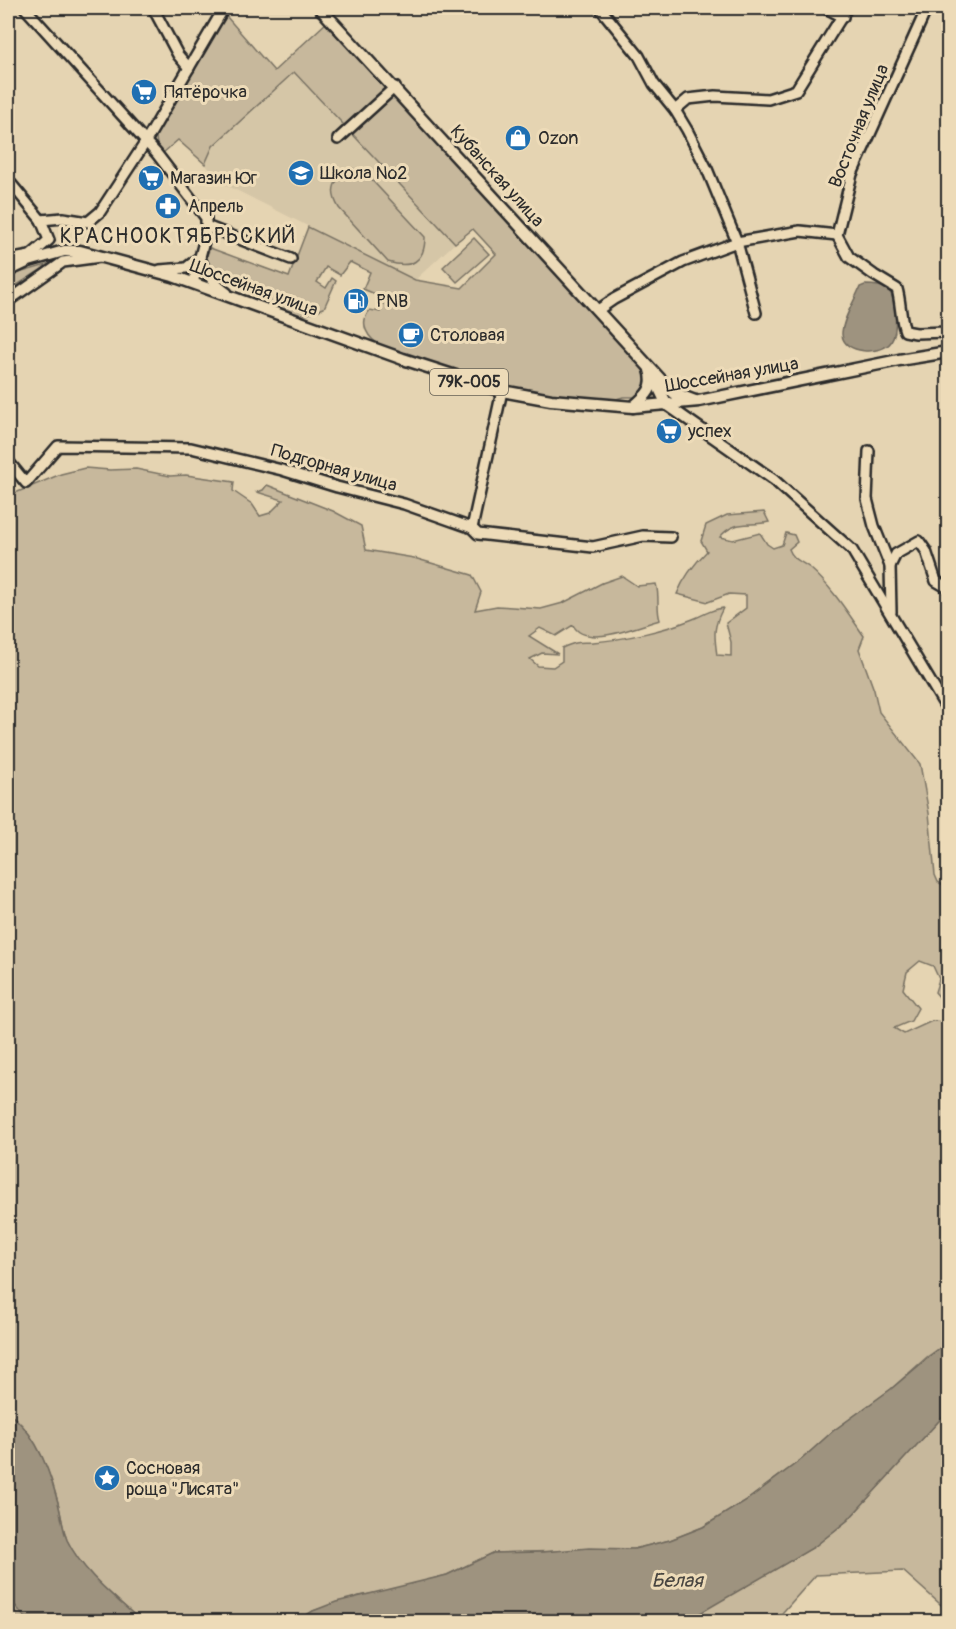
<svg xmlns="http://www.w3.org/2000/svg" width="956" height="1629" viewBox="0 0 956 1629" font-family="Pangolin,sans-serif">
<rect width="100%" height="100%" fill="#e5d4b2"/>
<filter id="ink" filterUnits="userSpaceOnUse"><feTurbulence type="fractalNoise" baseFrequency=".0167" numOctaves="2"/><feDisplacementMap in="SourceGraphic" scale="12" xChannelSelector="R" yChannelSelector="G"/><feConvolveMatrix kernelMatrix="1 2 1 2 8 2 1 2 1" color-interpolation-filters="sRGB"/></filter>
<g filter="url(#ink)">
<!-- built -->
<polygon fill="#d5c6a7" points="293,71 455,243 415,280 220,182 205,164 213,146"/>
<!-- green -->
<g fill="#c7b89c" stroke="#797264" stroke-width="1.5">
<path d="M226,16L274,71L327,22L645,369L649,379L640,397H623L610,401L546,395L478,378L382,346C368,339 358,324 370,310L380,312L385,298L363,289L370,272L350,262L340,275L326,267L317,282L326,288L332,278L336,281L324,308C316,311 306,316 297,316C292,316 267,307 262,303C254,298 251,288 243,284C234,280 217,279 213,274C205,266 205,257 210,248L289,277L308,227L415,280L462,288L496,254L473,229L455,243L294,72L213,146L205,164L178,140L163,153L157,145L155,130Z"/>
<path d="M351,168L366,174L425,237C425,262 411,269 388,262L339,208C328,190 334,179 351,168Z"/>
<polygon points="474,238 489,254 457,282 443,267"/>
<polygon points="50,264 8,291 8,276"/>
<path d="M85,468L110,470L136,469L170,476L186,475L234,482L233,491L252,504L260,516L270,513L283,500L257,492L263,490L267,485L333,511L361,526L366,550L414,558L472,575L481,592L475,610L497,606L541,609L563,603L602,583L622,576L637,586L656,584C660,597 656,608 660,620C639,625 586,650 573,625L556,636L540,628L529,636L558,654L542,653L530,659L538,666L553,667L562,661V648C577,641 578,643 593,642C622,640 666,630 693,619C704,615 711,609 723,608C713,627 714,635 717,655L731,656V642L726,623L746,608V595L729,594L708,602L677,594C684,577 694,564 707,551L701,541L706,525L727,515L764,512L769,522C749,527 735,519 720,537L733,540L760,533L767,544L773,548L782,545L786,533L794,535L797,542L789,549C793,560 801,561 810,568C831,586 848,613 864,636L859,649L874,690L879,712L920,764L929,813L935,875L938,882L948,888V899L945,906L948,908V997L940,998L935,992L939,979L933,966L920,961L907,972L903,989L918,1008L911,1021L894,1028L904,1034L932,1021L948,1022L947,1343L927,1357L891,1389L833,1431L802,1459L747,1500L703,1527L670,1540L634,1549L493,1553L447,1575L389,1591L359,1596L313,1611L297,1621H141C115,1597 83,1573 67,1540C62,1527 61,1512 57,1499C48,1468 35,1432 8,1413V496L61,474Z"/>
<polygon points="948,1411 948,1611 903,1571 816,1575 775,1621 683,1622 814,1547 848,1520"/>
<polygon points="8,1597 28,1621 8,1621"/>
</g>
<!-- water -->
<g fill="#9e937f" stroke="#70695d" stroke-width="1.5">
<path d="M865,285C872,285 881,285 887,289C897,297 898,332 891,342C882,355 843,355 842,334C842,320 855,300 860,287Z"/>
<polygon points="948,1341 948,1411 848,1520 814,1547 690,1619 683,1622 297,1621 313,1611 336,1602 447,1575 493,1553 543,1552 589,1548 634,1549 670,1540 703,1527 747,1500 802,1459 833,1431 891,1389"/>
<path d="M8,1413C34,1430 49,1469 57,1499C61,1512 62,1527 67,1540C83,1573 115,1597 141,1621H28L8,1597Z"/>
</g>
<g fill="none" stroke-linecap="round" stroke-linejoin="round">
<defs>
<g id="minor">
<polyline points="25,8 157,154 206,218 206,234 193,283"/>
<polyline points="153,8 178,55 189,68"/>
<polyline points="600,8 639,56 654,84 675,110 687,130 707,169 737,242 756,313"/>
<polyline points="826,8 843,17"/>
<path d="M927,8L852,174L837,235L849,257L874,275L897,289C901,303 900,317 905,331L916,333L948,332"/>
<polyline points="675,110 688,99 715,96 768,99 796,90 847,8"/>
<polyline points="338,139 395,87"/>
<polyline points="8,180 41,220"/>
<polyline points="206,226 291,259"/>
<polyline points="8,260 30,256 49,240 41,220 63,218 88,222 100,212 145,143 224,8"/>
<path d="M160,270L186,268L200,257C205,273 213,283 227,293"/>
<polyline points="8,301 63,262 100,257"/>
<polyline points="598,310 614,299 683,262 737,242 800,231 837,235"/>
<polyline points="667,405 774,480 852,550 948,711"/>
<polyline points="869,451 867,499 874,526 890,566 891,612"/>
<polyline points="8,461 26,483 58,446 191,448 282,470 337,487 404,504 472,528 478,534 593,547 643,536 671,537"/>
<polyline points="472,528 502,391"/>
<polyline points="890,566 896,554 919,541 926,551 936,581 948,588"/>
</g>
<g id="major">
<polyline points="320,8 661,380 674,393 695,401"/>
<polyline points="8,271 29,261 64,251 80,251 173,276 403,359 502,391 551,400 633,407 699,401 899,360 948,352"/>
<polyline points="654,378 667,405"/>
<path d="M633,407C646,396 656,388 650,370"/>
</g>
</defs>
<!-- minor casing -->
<use href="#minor" stroke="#2b2b2b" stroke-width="14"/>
<!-- major casing -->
<use href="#major" stroke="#2b2b2b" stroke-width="15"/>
<!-- minor -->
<use href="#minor" stroke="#eddbb8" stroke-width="9"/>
<!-- major -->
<use href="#major" stroke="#eddbb8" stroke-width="10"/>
</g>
</g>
<!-- icons -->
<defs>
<symbol id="supermarket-disc" viewBox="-11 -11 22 22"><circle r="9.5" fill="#1f6fb2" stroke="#eddbb8"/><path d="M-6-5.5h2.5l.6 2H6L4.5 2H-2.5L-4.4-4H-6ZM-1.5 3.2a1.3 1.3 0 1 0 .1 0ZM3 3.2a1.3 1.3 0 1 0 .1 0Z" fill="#fff"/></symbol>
<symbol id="shop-disc" viewBox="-11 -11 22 22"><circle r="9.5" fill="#1f6fb2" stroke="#eddbb8"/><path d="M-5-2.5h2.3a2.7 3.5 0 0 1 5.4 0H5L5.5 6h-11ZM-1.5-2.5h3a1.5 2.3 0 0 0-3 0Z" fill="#fff"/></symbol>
<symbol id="school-disc" viewBox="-11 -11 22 22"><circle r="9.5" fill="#1f6fb2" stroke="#eddbb8"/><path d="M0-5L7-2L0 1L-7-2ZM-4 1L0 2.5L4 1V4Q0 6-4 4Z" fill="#fff"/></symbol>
<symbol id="pharmacy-disc" viewBox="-11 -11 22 22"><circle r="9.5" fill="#1f6fb2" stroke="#eddbb8"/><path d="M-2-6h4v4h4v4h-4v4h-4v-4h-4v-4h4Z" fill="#fff"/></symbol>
<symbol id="fuel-disc" viewBox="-11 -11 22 22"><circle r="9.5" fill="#1f6fb2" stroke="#eddbb8"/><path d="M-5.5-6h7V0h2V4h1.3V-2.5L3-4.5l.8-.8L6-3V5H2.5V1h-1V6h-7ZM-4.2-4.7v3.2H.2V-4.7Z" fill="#fff"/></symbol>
<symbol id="cafe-disc" viewBox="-11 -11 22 22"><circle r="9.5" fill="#1f6fb2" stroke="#eddbb8"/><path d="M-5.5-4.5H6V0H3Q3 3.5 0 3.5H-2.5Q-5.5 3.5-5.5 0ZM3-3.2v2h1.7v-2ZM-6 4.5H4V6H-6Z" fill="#fff"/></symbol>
<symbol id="sight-disc" viewBox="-11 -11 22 22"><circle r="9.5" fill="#1f6fb2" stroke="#eddbb8"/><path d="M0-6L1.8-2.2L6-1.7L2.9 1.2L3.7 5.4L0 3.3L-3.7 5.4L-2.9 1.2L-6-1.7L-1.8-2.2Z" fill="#fff"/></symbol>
</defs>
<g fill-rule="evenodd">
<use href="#supermarket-disc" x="129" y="77" width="30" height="30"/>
<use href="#shop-disc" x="503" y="123" width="30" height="30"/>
<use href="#school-disc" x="286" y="158" width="30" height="30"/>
<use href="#supermarket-disc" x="136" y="163" width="30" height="30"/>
<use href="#pharmacy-disc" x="153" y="191" width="30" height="30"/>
<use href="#fuel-disc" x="341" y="286" width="30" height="30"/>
<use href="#cafe-disc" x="396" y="320" width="30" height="30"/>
<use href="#supermarket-disc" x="654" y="416" width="30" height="30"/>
<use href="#sight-disc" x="92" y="1463" width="30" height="30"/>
</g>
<g text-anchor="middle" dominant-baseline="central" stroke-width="6" stroke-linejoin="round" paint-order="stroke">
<!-- shield labels -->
<rect fill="#eddbb8" stroke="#656055" stroke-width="1.5" x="430" y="369" width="78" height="26" rx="4.5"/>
<g font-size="16" font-weight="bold" fill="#2b2b2b">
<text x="469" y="382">79К-005</text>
</g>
<!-- poi labels -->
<g font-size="18" fill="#2b2b2b" stroke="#eddbb8" text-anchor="start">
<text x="164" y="92">Пятёрочка</text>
<text x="538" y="138">Ozon</text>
<text x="320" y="173">Школа №2</text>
<text x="170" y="178">Магазин Юг</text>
<text x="188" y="206">Апрель</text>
<text x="376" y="301">PNB</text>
<text x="430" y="335">Столовая</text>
<text x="688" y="431">успех</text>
<text x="126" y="1468">Сосновая<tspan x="126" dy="21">роща "Лисята"</tspan></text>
</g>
<!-- street labels -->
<g font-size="18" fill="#2b2b2b" stroke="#eddbb8">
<text transform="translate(859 126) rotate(-68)">Восточная улица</text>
<text transform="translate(497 176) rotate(48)">Кубанская улица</text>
<text transform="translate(254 288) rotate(20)">Шоссейная улица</text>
<text transform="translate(732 375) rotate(-10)">Шоссейная улица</text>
<text transform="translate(334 468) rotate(16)">Подгорная улица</text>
</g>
<!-- water labels -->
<g font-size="20" font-style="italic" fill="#484540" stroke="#eddbb8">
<text x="677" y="1580">Белая</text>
</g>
<!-- quarter labels -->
<g font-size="21" letter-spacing="1.5" fill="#2b2b2b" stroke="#eddbb8">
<text x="178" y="236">КРАСНООКТЯБРЬСКИЙ</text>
</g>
</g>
<!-- margin -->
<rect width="956" height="1629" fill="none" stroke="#eddbb8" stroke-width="30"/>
<rect x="15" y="15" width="926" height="1599" fill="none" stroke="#2b2b2b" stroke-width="2" filter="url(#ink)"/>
</svg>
